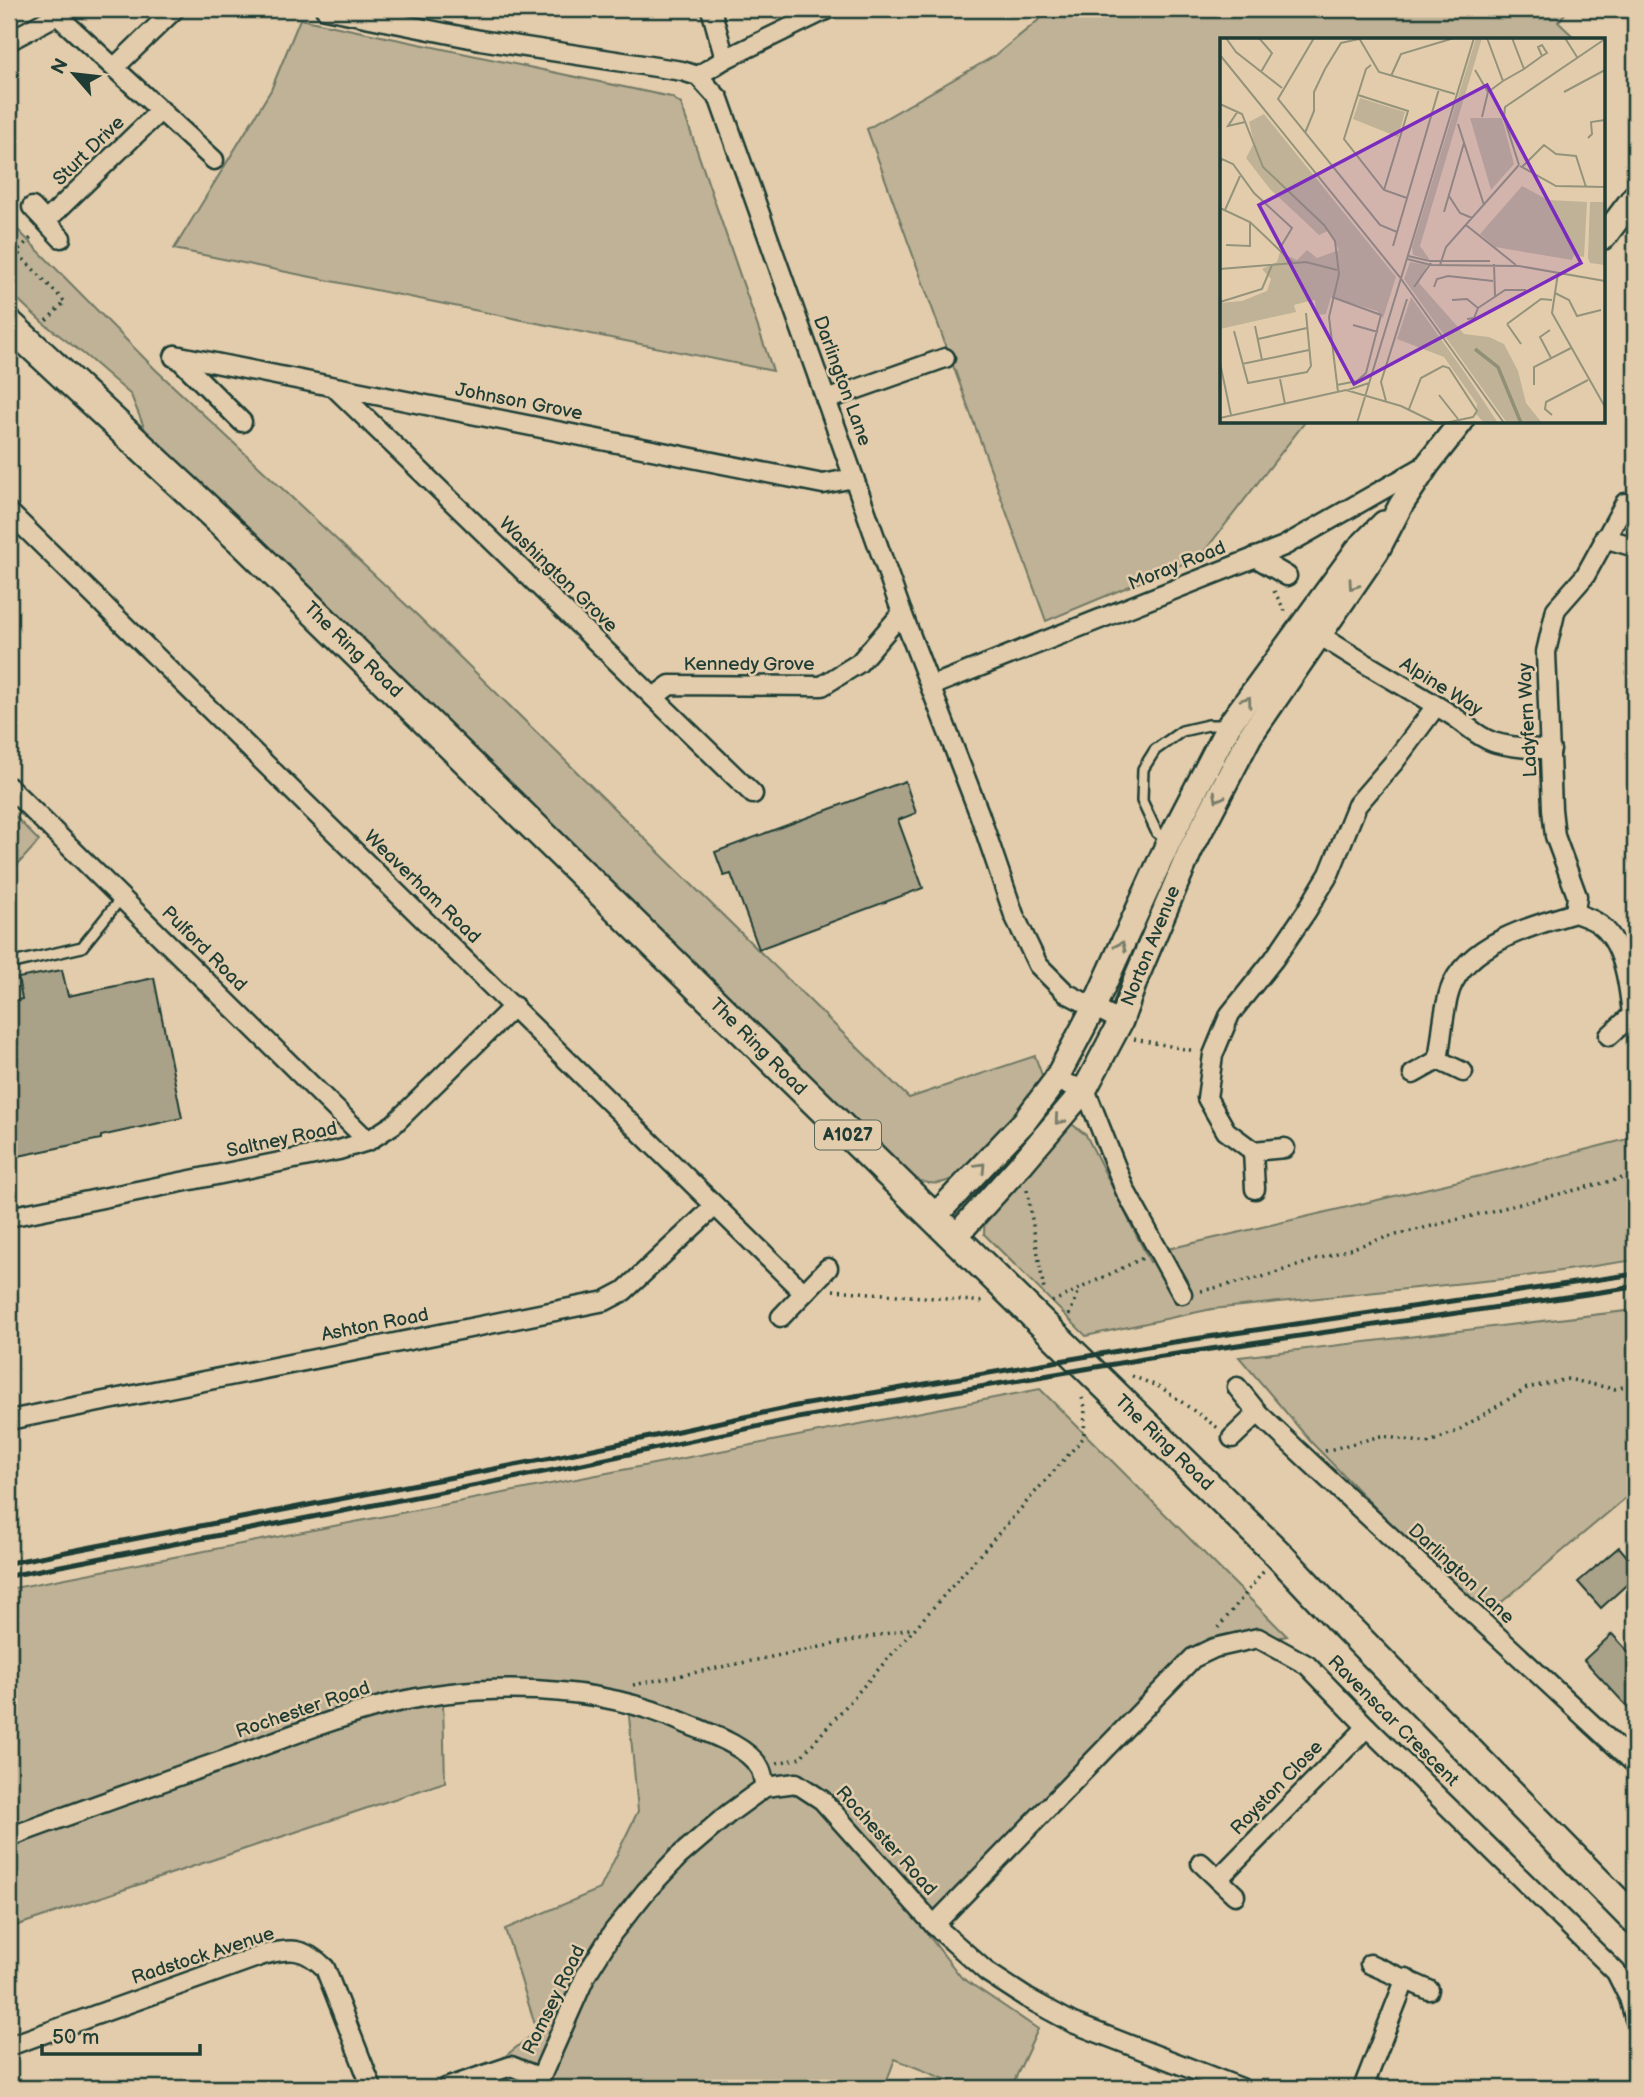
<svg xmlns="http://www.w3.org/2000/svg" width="1644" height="2097" viewBox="0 0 1644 2097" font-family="'Balsamiq Sans',sans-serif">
<rect width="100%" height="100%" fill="#e2ccab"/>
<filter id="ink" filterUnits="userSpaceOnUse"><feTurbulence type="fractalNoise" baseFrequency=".0143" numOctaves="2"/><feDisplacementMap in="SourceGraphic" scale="14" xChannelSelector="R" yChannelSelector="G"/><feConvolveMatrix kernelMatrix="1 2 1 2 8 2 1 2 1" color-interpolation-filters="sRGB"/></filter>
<g filter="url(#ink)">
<!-- green -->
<g fill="#bfb296" stroke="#6f7865" stroke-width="2">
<polygon points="1052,9 1569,9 1558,22 1577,40 1222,40 1222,422 1305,422 1200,557 1046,621 867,129 996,55"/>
<polygon points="300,19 671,97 681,104 773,371 174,249 271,90"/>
<path d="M9,221L156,370L418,616L909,1098L1035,1056L1043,1078C1024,1103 976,1171 947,1181C934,1186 923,1183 911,1176L148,437L131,395L85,355L42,322L9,291Z"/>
<polygon points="9,810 39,841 9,874"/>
<polygon points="1069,1122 1086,1135 1150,1262 1168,1249 1510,1169 1635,1137 1635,1260 1513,1278 1212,1309 1086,1336 984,1234 985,1211"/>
<polygon points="1635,1310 1635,1490 1483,1618 1311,1442 1239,1357"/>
<polygon points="1040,1389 1287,1636 1211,1650 929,1936 961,1977 1038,2029 1011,2088 967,2088 895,2059 884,2088 465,2088 537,2031 505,1929 600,1889 638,1811 627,1695 443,1702 445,1782 9,1928 9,1589"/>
</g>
<!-- building -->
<g fill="#a9a188" stroke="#1f3d34" stroke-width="2">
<polygon points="905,781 916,813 898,820 923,888 759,949 731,874 724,876 715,852"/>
<polygon points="62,970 68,996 154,978 182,1118 101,1136 101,1139 9,1158 9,1002 22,999 18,978"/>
<polygon points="1619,1547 1635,1566 1635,1577 1601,1608 1578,1582"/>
<polygon points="1612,1634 1635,1659 1635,1715 1584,1660"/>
</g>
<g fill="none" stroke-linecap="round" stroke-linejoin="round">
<defs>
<g id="service">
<polyline points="1169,841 1157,833 1142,801 1143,769 1155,750 1182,731 1208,725 1226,725"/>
<polyline points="9,964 82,947 122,897"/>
</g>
<g id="minor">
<polyline points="56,9 57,15 214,160"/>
<polyline points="325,9 480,40 682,71 698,76 719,99 902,613 979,813 1014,915 1038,965 1066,993 1121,1021"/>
<polyline points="711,9 725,59"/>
<polyline points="9,41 57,15"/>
<polyline points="115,67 175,9"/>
<polyline points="698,76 725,59 828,9"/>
<polyline points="32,207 61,238"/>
<polyline points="46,221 161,110"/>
<polyline points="175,355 823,484 854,478"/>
<polyline points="174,357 175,355 242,422"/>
<polyline points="334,387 753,794"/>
<polyline points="826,400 945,358"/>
<polyline points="9,512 804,1293"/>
<polyline points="1604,538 1635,547"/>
<polyline points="1255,557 1287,576"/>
<path d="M1311,629C1357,661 1406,686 1453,716C1467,725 1476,736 1493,742C1511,748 1531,748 1551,750"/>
<polyline points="931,686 1284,546 1426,465"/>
<polyline points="654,697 670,685 822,686 859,663 902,613"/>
<polyline points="9,787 368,1141"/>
<polyline points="1575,913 1577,896 1555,836 1552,809 1546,652 1556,609 1585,576 1625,503"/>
<polyline points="1438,1060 1463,1072"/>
<path d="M1413,1074L1438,1060C1442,1039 1443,1010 1450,990C1466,944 1533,925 1575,913C1582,916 1590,918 1596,922C1624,939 1629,986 1632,1015L1609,1036"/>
<polyline points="1055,1081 1085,1089 1125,1190 1182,1294"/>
<polyline points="1253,1151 1226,1131 1207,1098 1213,1055 1230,1014 1274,959 1306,912 1329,874 1357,805 1395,761 1436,706"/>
<polyline points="1255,1189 1253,1151 1285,1148"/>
<polyline points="9,1217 339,1150 368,1141 394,1124 514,1006"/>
<polyline points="781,1317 828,1268"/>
<polyline points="1237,1387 1258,1413 1310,1462 1635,1764"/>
<polyline points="9,1420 605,1301 624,1291 715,1206"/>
<polyline points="1232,1438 1258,1413"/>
<path d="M9,1837C80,1811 152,1785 224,1760C277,1741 330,1719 385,1705C479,1681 597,1683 687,1724C708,1733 747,1746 759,1767C763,1772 763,1781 765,1787"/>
<polyline points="1201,1863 1235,1895"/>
<polyline points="1218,1879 1367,1727"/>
<polyline points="934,1925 1193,1658 1214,1648 1258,1638 1307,1665 1367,1727 1616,1972 1629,1998 1635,2019"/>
<polyline points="1370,1964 1429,1990"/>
<path d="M9,2046L263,1955C290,1948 304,1947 325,1968L372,2088"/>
<polyline points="446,2088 511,2066 541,2078"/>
<polyline points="536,2088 586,1975 613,1932 646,1891 678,1857 728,1814 765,1787 796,1783 822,1800 934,1925 987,1972 1027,1998 1073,2023 1241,2088"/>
<polyline points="1363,2088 1406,1978"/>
</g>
<g id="tertiary">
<polyline points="1604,237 1635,196"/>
<polyline points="934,1217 1024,1122 1055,1081 1093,1009 1169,841 1229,725 1357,550 1384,523"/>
<polyline points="954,1238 1023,1162 1085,1089 1121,1021 1137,976 1190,851 1250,736 1377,551 1401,505 1428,464 1461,422"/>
</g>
<polyline id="primary" points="9,324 246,545 1278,1554 1337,1617 1635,1920"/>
</defs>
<!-- service casing -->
<use href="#service" stroke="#1f3d34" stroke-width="14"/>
<!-- minor casing -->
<use href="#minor" stroke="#1f3d34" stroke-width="23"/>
<!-- tertiary casing -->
<use href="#tertiary" stroke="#1f3d34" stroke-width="28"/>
<!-- primary casing -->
<use href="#primary" stroke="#1f3d34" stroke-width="33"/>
<!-- path -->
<g stroke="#1f3d34" stroke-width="3.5" stroke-dasharray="2 5" stroke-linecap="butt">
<polyline points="9,244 65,302 45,322"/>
<polyline points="9,259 33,236"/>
<polyline points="1274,591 1285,611"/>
<polyline points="1134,1039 1195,1051"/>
<polyline points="1027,1190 1044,1290"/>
<polyline points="833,1290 986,1302"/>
<polyline points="1201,1291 1262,1277 1384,1238 1635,1175"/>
<polyline points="1052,1302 1143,1258"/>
<polyline points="1069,1315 1079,1291"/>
<polyline points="1132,1376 1162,1388 1218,1428"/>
<polyline points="1325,1451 1381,1436 1427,1443 1455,1432 1527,1388 1568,1379 1614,1389 1635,1384"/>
<polyline points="1218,1628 1264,1571"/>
<polyline points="633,1685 914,1628"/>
<polyline points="777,1763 800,1758 1084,1437 1085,1407 1082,1398"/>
</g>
<!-- service -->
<use href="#service" stroke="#e2ccab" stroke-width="9"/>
<!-- minor -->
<use href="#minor" stroke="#e2ccab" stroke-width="18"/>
<!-- tertiary -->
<use href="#tertiary" stroke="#e2ccab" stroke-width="23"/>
<!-- primary -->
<use href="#primary" stroke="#e2ccab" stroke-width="28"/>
<!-- rail -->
<g stroke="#1f3d34" stroke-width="5">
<polyline points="9,1563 551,1458 796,1406 1147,1346 1635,1274"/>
<polyline points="9,1576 554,1470 798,1418 1149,1358 1635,1287"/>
</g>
</g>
<!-- one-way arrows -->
<defs><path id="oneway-chevron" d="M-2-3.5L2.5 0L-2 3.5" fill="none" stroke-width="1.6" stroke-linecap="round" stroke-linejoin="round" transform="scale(1.75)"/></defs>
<g stroke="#777d6a">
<use href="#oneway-chevron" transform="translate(1353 585) rotate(125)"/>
<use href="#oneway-chevron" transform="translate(1247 701) rotate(-54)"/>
<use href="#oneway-chevron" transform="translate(1218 797) rotate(118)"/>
<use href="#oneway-chevron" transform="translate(1121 946) rotate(-66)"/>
<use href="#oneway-chevron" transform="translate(1059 1120) rotate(130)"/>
<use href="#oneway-chevron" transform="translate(981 1167) rotate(-47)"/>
</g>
</g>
<g text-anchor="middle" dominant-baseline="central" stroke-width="5" stroke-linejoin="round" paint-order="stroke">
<!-- shield labels -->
<rect fill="#e2ccab" stroke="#5a6858" stroke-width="2" x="815" y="1120.5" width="66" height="29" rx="5"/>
<g font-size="18" font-weight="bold" fill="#1f3d34">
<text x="848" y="1135">A1027</text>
</g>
<!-- street labels -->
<g font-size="19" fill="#1f3d34" stroke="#e2ccab">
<text transform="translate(89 151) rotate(-44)">Sturt Drive</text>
<text transform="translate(842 381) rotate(70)">Darlington Lane</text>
<text transform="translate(519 402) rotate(11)">Johnson Grove</text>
<text transform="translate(1177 566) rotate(-22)">Moray Road</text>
<text transform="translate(558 575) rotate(44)">Washington Grove</text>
<text transform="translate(353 650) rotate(44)">The Ring Road</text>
<text x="749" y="664">Kennedy Grove</text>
<text transform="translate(1441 687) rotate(32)">Alpine Way</text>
<text transform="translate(1528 720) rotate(-93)">Ladyfern Way</text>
<text transform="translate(422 887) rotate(44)">Weaverham Road</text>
<text transform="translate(1151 946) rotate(-68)">Norton Avenue</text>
<text transform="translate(204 949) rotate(45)">Pulford Road</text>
<text transform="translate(758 1047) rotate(45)">The Ring Road</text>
<text transform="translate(282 1140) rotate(-12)">Saltney Road</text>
<text transform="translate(375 1325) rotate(-11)">Ashton Road</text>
<text transform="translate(1164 1443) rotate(44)">The Ring Road</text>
<text transform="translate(1461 1574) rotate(43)">Darlington Lane</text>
<text transform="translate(303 1710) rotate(-19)">Rochester Road</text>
<text transform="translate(1393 1721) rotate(45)">Ravenscar Crescent</text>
<text transform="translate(1277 1788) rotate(-46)">Royston Close</text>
<text transform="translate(886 1841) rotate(48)">Rochester Road</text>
<text transform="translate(203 1956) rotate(-18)">Radstock Avenue</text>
<text transform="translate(554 2000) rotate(-64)">Romsey Road</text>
</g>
</g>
<!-- overview -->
<g transform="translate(1220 38)">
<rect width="385" height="385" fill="#e2ccab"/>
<path d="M256,0H262L200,208L210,222L193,217L192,209ZM140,60L185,74L178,99L133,81ZM44,76L176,239L163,280L157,273L111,259L106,276L96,277L95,262L85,264L74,267L76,274L0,291V265L22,263L47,253L51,241L42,231L57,224L60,214L77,222L87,212L97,220L119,212L108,193L99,197L50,151L26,120L34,105L29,84ZM250,80H282L294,126L271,152ZM302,148L328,162L367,164L364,219L354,217L352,222L275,209L260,196ZM370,164H385V227L370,225L368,220ZM190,224L207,227L199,245L244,296L269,299L284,306L298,333L306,365L322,385H287L184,241ZM191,259L245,335L278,385H264L256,376L257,366L224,319L177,301Z" fill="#bfb296"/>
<path fill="none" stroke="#909079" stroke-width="3.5" d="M255,311L278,329L301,385"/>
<path fill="none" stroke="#94937b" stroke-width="2" d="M6,0L16,14L62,50M39,0L52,15L41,34M94,0L58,61L160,187L177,194M139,0L159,34L235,56M267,0L283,43M292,0L304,31M345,0L357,19M0,17L179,238L284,385M151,27L146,31L124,101L164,152L187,160M255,32L268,54M171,38L181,16L234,0M344,54L385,32M138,57L188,73L164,152M0,66L22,76L43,129L104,187L115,203L119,236L109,279L118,354M18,73L8,88L25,84M262,79L268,54L283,43L304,31L322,18L327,15L322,7L318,9L322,18M238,86L264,167M85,95L94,73V54L105,31L121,5L139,1M368,100L372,96L371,84L385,82M0,125L2,121L13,126L34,155L72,190L60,210M299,127L284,80L285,69L385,1M300,128L336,148L385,149M302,129L324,107L336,116L356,118L366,149M229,158L240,175L252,180M0,170L30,184L73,225M5,172L20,138M224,174L244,105M246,187L296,227M6,207L30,208V184M173,208L219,51M188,218L210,223H270M187,221L211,227L299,228L385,243M274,226L275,258M220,227L226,209L299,127M0,231L86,224L117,232M338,235L332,275L385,369M194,249L211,225M214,249L217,241L228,238L273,243M335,255L349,262L357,278L381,272M112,259L161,277L146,335L137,343L117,347M232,262L247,261L258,270L254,280L247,281M0,264L42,251L52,227M258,270L285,252H306M287,286L321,261L332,262M287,286L301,306M133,287L158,294M35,288L42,322M330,292L320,299L331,320M14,293L28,345L87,334L91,328L86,275M38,301L87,290M0,325L11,377M22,326L89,312M60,341L65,366M314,347V329L351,310M128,352L149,345M219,357L238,381M166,363L161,344L187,261M189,371L201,340L223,328L229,330L257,373L253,379L225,385M332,377L325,371L326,364L368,342M0,380L126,352L181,368L216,385M137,385L254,0"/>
<path fill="#7b2cbf" fill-opacity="0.15" stroke="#7b2cbf" stroke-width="3.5" d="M267,47L361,225L134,346L39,167Z"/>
<rect width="385" height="385" fill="none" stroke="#1f3d34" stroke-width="3.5"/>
</g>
<!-- margin -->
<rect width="1644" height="2097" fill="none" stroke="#e2ccab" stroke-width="35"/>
<rect x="18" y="18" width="1609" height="2062" fill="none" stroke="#1f3d34" stroke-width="2.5" filter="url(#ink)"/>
<!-- north arrow -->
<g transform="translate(74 74) rotate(298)" stroke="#e2ccab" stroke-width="5" paint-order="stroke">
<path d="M0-5L12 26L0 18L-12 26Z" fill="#1f3d34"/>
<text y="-10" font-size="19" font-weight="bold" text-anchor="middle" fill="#1f3d34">N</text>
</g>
<!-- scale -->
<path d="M42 2044v10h158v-10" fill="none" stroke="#1f3d34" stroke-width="3.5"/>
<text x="52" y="2044" font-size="21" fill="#1f3d34" stroke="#e2ccab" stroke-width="5" paint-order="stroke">50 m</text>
</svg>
